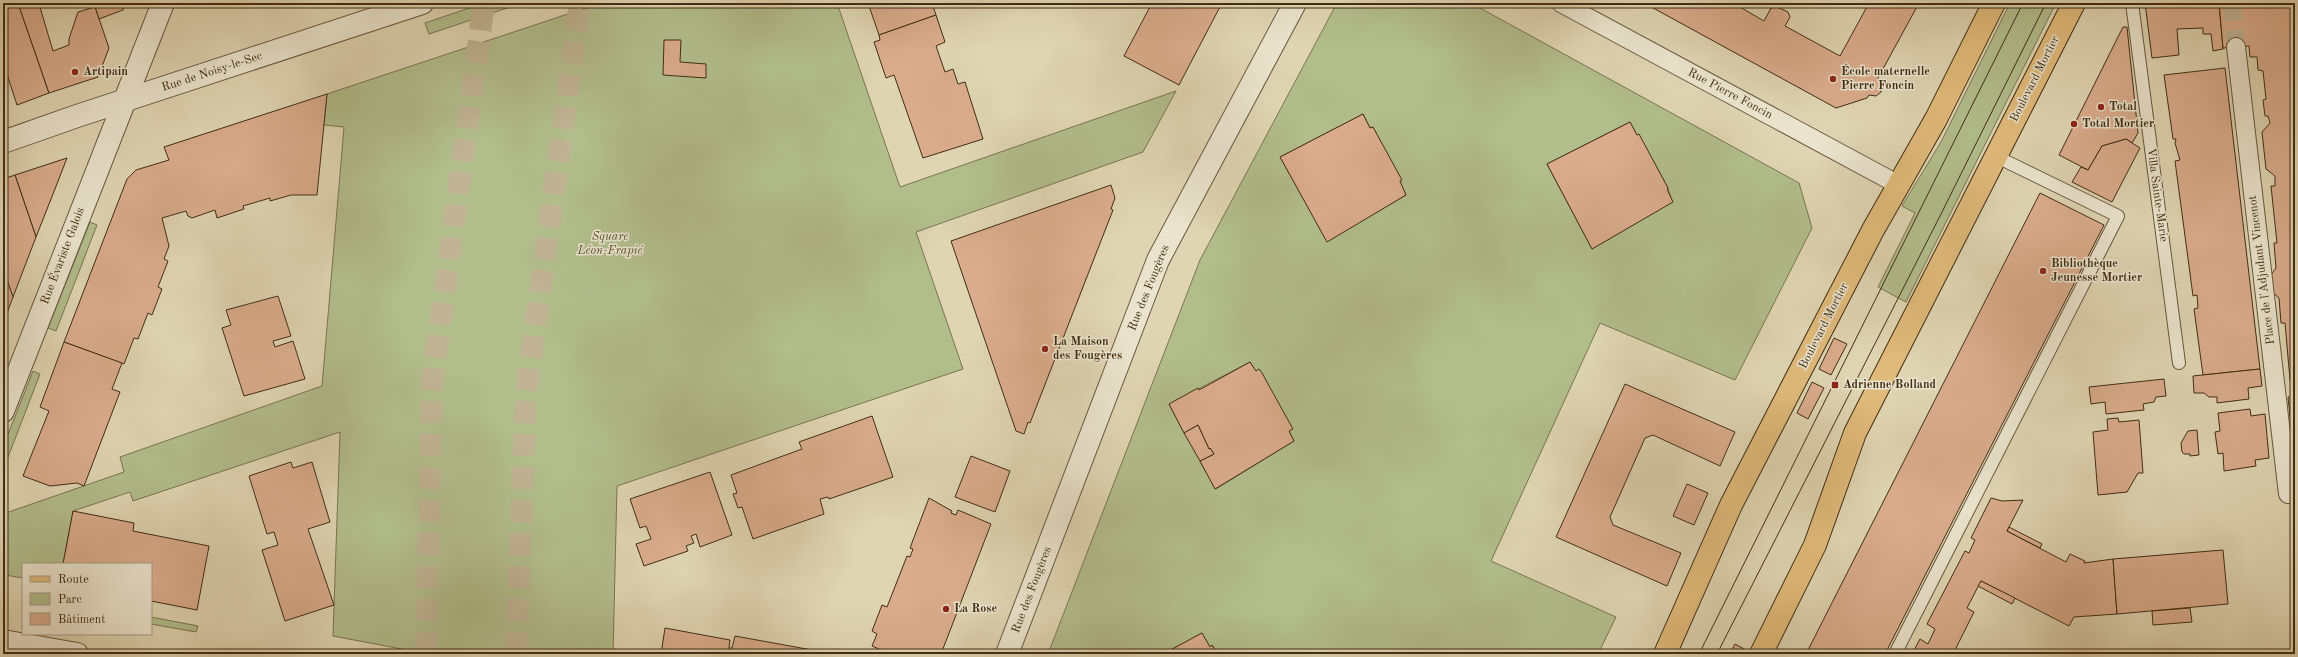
<svg xmlns="http://www.w3.org/2000/svg" width="2298" height="657" viewBox="0 0 2298 657" font-family="'Old Standard TT',serif">
<rect width="100%" height="100%" fill="#dfd5b3"/>
<filter id="stains"><feTurbulence type="fractalNoise" baseFrequency=".005" numOctaves="4"/><feColorMatrix values="0 0 0 0 .2 0 0 0 0 .09 0 0 0 0 .02 0 0 0 .5 -.17"/></filter>
<radialGradient id="worn" r=".72"><stop offset=".6" stop-color="#630" stop-opacity="0"/><stop offset="1" stop-color="#630" stop-opacity=".3"/></radialGradient>
<!-- green -->
<g fill="#b2bd8c" stroke="#7a7550" fill-rule="evenodd">
<polygon points="484,3 522,3 429,34 425,23"/>
<polygon points="601,3 837,3 900,187 1176,91 1143,152 916,232 963,369 617,486 613,654 428,654 333,636 340,432 133,501 130,492 73,511 63,564 23,564 23,578 5,575 3,571 3,514 124,472 120,457 322,386 344,127 324,125 327,94"/>
<path d="M1337,3H1471L1799,183L1812,228L1735,380L1600,323L1491,561L1616,617L1598,654H1217L1213,646L1210,647L1202,633L1163,654H1048L1200,260ZM1363,114L1370,128L1373,127L1406,195L1327,241L1280,157ZM1630,122L1637,135H1639L1668,188L1672,202L1592,249L1547,164ZM1250,362L1292,429L1289,431L1294,441L1216,489L1200,462L1214,454L1184,433L1169,404Z"/>
<polygon points="2010,3 2056,3 1906,302 1878,287 1915,213 1902,206 1941,142"/>
<polygon points="90,222 97,225 56,331 48,328"/>
<polygon points="33,371 40,374 3,470 3,447"/>
<polygon points="151,617 198,626 196,632 151,624"/>
</g>
<!-- building -->
<g fill="#daac8c" stroke="#412d14">
<polygon points="3,3 18,3 49,93 17,105 3,62"/>
<polygon points="18,3 39,4 53,51 69,45 69,39 78,12 95,7 109,48 98,77 49,93"/>
<polygon points="94,3 126,3 123,10 99,19"/>
<polygon points="868,3 932,3 936,15 879,35"/>
<polygon points="1152,3 1222,3 1179,85 1124,56"/>
<polygon points="1644,3 1733,3 1764,21 1771,8 1777,7 1788,12 1790,17 1785,26 1840,56 1869,3 1919,3 1878,78 1882,85 1881,92 1876,96 1869,95 1867,98 1836,108"/>
<polygon points="2145,3 2219,3 2223,49 2213,51 2211,34 2203,34 2203,28 2177,29 2179,55 2152,58"/>
<polygon points="2219,3 2295,3 2295,384 2294,380 2290,380 2285,323 2281,323 2279,298 2272,292 2270,276 2276,268 2274,243 2277,243 2271,186 2275,186 2275,176 2266,169 2262,132 2270,123 2268,116 2265,116 2263,100 2266,99 2263,71 2258,70 2257,57 2250,57 2249,46 2223,48"/>
<polygon points="936,15 945,42 936,46 945,72 953,69 958,84 965,82 983,139 923,158 894,75 886,78 874,42 880,40 879,35"/>
<polygon points="2123,27 2127,27 2138,133 2132,143 2126,139 2102,146 2088,170 2059,155"/>
<polygon points="664,40 681,40 680,62 706,64 706,78 663,75"/>
<polygon points="2225,68 2260,369 2203,375 2194,309 2198,308 2197,295 2193,296 2175,161 2180,160 2175,143 2176,139 2173,139 2164,75"/>
<polygon points="327,94 317,195 291,195 270,201 270,198 243,206 244,209 217,218 215,210 192,218 188,216 186,211 162,218 169,246 164,259 168,261 158,287 162,289 152,315 148,313 138,339 134,338 124,364 64,342 127,179 136,170 169,160 164,147"/>
<polygon points="1363,114 1370,128 1373,127 1402,180 1400,181 1406,195 1327,242 1280,157"/>
<polygon points="1630,122 1637,135 1639,134 1668,188 1667,189 1673,202 1592,249 1547,164"/>
<polygon points="2126,139 2140,148 2112,202 2072,182 2081,167 2088,170 2102,146"/>
<polygon points="67,158 53,194 36,237 15,175"/>
<polygon points="15,175 36,237 13,297 3,271 3,208 6,207 3,202 3,179"/>
<polygon points="1111,185 1115,198 1111,209 1113,210 1030,423 1028,422 1024,434 1016,431 951,241"/>
<polygon points="2040,193 2104,225 1885,654 1806,654"/>
<polygon points="5,274 13,297 3,324 3,275"/>
<polygon points="278,296 291,336 273,341 275,347 293,341 305,379 244,396 222,328 231,325 226,310"/>
<polygon points="1834,338 1847,344 1831,375 1819,369"/>
<polygon points="64,342 122,363 112,389 120,392 84,486 77,483 50,486 23,476 49,411 40,407"/>
<polygon points="1250,362 1256,371 1259,369 1262,373 1293,429 1289,431 1294,441 1215,489 1200,461 1214,454 1210,448 1209,449 1198,425 1184,433 1169,404 1198,388 1199,390"/>
<polygon points="2260,369 2262,386 2248,388 2249,399 2217,403 2217,397 2209,397 2204,393 2194,393 2193,376"/>
<polygon points="2164,379 2166,396 2156,397 2154,402 2143,404 2144,410 2106,414 2105,402 2091,404 2089,387"/>
<polygon points="1812,382 1824,388 1808,419 1797,413"/>
<polygon points="1625,384 1735,432 1720,466 1653,435 1645,438 1610,517 1613,525 1681,553 1667,586 1556,537"/>
<polygon points="2295,389 2295,435 2292,433 2288,398"/>
<polygon points="2250,409 2251,416 2265,414 2269,458 2255,460 2256,466 2224,471 2223,453 2218,454 2215,432 2220,431 2218,413"/>
<polygon points="872,416 893,477 829,499 828,497 820,499 824,514 753,539 742,507 738,508 733,494 737,493 731,475 802,449 799,442"/>
<polygon points="2118,418 2119,422 2139,420 2143,473 2138,473 2127,492 2098,495 2093,432 2108,430 2107,419"/>
<polygon points="1198,425 1209,449 1210,448 1214,454 1200,461 1184,433"/>
<polygon points="2197,430 2199,455 2190,456 2190,454 2184,454 2182,452 2181,443 2188,431"/>
<polygon points="971,456 1010,471 995,512 955,497"/>
<polygon points="291,462 293,468 312,462 330,522 308,529 334,605 285,621 262,550 278,545 274,532 267,534 249,476"/>
<polygon points="710,472 732,535 700,547 696,534 691,536 694,543 686,546 688,551 644,566 636,544 651,539 646,526 640,528 630,499"/>
<polygon points="1687,484 1708,493 1694,525 1673,516"/>
<polygon points="929,498 952,511 951,513 956,515 958,510 991,524 941,654 877,654 879,649 872,646 877,634 872,631 882,605 887,607 907,556 910,557 913,549 910,548"/>
<polygon points="1991,498 2002,501 2023,500 2007,531 2066,562 2070,554 2085,561 2084,563 2113,559 2117,614 2074,617 2069,626 1981,581 1967,608 1974,612 1953,654 1912,654 1920,639 1928,644 1935,629 1927,624 1965,551 1969,553 1975,540 1971,538"/>
<polygon points="73,511 134,523 133,531 209,546 197,610 151,601 151,564 63,564"/>
<polygon points="2009,527 2042,544 2040,548 2007,531"/>
<polygon points="2223,550 2228,604 2117,614 2113,559"/>
<polygon points="1981,581 2015,598 2012,604 1978,586"/>
<polygon points="2190,608 2192,622 2153,625 2152,611"/>
<polygon points="665,628 730,640 729,648 732,648 735,636 834,654 661,654"/>
<polygon points="1202,633 1210,647 1212,645 1217,654 1163,654"/>
<polygon points="1735,644 1746,650 1744,654 1730,654"/>
</g>
<g fill="none" stroke-linecap="round" stroke-linejoin="round">
<!-- pedestrian-tunnel -->
<polyline stroke="#bfb393" stroke-width="18" stroke-dasharray="18 9" stroke-linecap="butt" points="2232,3 2236,47"/>
<!-- trunk-tunnel -->
<g stroke="#bfb393" stroke-width="22" stroke-dasharray="22 11" stroke-linecap="butt">
<polyline points="426,654 432,382 484,3"/>
<polyline points="516,654 526,391 580,3"/>
</g>
<defs>
<g id="service">
<polyline points="2132,3 2179,363"/>
<polyline points="1895,654 2118,216 1995,156"/>
</g>
<g id="pedestrian">
<polyline points="1561,3 1899,185"/>
<polyline points="2236,47 2288,494"/>
</g>
<g id="minor">
<polyline points="3,142 77,116 422,3"/>
<polyline points="3,641 77,654"/>
<polyline points="1007,654 1158,260 1295,3"/>
</g>
<polyline id="tertiary" points="3,411 163,3"/>
<g id="primary">
<polyline points="1665,654 1731,505 1873,230 1936,119 1994,3"/>
<polyline points="1761,654 1815,545 1855,433 2074,3"/>
</g>
</defs>
<!-- service casing -->
<use href="#service" stroke="#68573c" stroke-width="14"/>
<!-- pedestrian casing -->
<use href="#pedestrian" stroke="#68573c" stroke-width="20"/>
<!-- minor casing -->
<use href="#minor" stroke="#68573c" stroke-width="24"/>
<!-- tertiary casing -->
<use href="#tertiary" stroke="#68573c" stroke-width="24"/>
<!-- primary casing -->
<use href="#primary" stroke="#412d14" stroke-width="24"/>
<!-- service -->
<use href="#service" stroke="#eae4ce" stroke-width="12"/>
<!-- pedestrian -->
<use href="#pedestrian" stroke="#eae4ce" stroke-width="18"/>
<!-- minor -->
<use href="#minor" stroke="#eae4ce" stroke-width="22"/>
<!-- tertiary -->
<use href="#tertiary" stroke="#eae4ce" stroke-width="22"/>
<!-- primary -->
<use href="#primary" stroke="#e0ba7a" stroke-width="22"/>
<!-- tram -->
<g stroke="#412d14" stroke-width="1">
<polyline points="1699,654 2023,3"/>
<polyline points="1717,654 1941,214 2046,3"/>
</g>
</g>
<!-- markers -->
<g fill="#8f2418" stroke="#eae4ce" stroke-width="1.5">
<circle cx="75" cy="72" r="4"/>
<circle cx="1833" cy="79" r="4"/>
<circle cx="2101" cy="107" r="4"/>
<circle cx="2074" cy="124" r="4"/>
<circle cx="2043" cy="271" r="4"/>
<circle cx="1045" cy="349" r="4"/>
<rect x="1831" y="381" width="8" height="8" rx="2"/>
<circle cx="946" cy="609" r="4"/>
</g>
<g text-anchor="middle" dominant-baseline="central" stroke-width="3" stroke-linejoin="round" paint-order="stroke">
<!-- poi labels -->
<g font-size="12" font-weight="bold" fill="#412d14" stroke="#eae4ce" text-anchor="start">
<text x="83" y="72">Artipain</text>
<text x="1841" y="72">École maternelle<tspan x="1841" dy="14">Pierre Foncin</tspan></text>
<text x="2109" y="107">Total</text>
<text x="2082" y="124">Total Mortier</text>
<text x="2051" y="264">Bibliothèque<tspan x="2051" dy="14">Jeunesse Mortier</tspan></text>
<text x="1053" y="342">La Maison<tspan x="1053" dy="14">des Fougères</tspan></text>
<text x="1843" y="385">Adrienne Bolland</text>
<text x="954" y="609">La Rose</text>
</g>
<!-- street labels -->
<g font-size="12" fill="#412d14" stroke="#eae4ce">
<text transform="translate(212 72) rotate(-18)">Rue de Noisy-le-Sec</text>
<text transform="translate(2035 79) rotate(-63)">Boulevard Mortier</text>
<text transform="translate(1730 94) rotate(28)">Rue Pierre Foncin</text>
<text transform="translate(2157 195) rotate(82)">Villa Sainte-Marie</text>
<text transform="translate(63 256) rotate(-69)">Rue Évariste Galois</text>
<text transform="translate(2262 270) rotate(-97)">Place de l'Adjudant Vincenot</text>
<text transform="translate(1149 288) rotate(-68)">Rue des Fougères</text>
<text transform="translate(1824 326) rotate(-63)">Boulevard Mortier</text>
<text transform="translate(1032 590) rotate(-69)">Rue des Fougères</text>
</g>
<!-- park labels -->
<g font-size="12" font-style="italic" fill="#584a2c" stroke="#eae4ce">
<text x="610" y="237">Square<tspan x="610" dy="14">Léon-Frapié</tspan></text>
</g>
</g>
<!-- margin -->
<rect width="2298" height="657" fill="none" stroke="#dfd5b3" stroke-width="16"/>
<rect x="4" y="4" width="2290" height="649" fill="none" stroke="#412d14" stroke-width="2"/>
<rect x="8" y="8" width="2282" height="641" fill="none" stroke="#412d14"/>
<!-- legend -->
<rect x="22" y="563" width="130" height="72" fill="#eae4ce" stroke="#a69b84"/>
<rect x="30" y="576" width="20" height="6" fill="#e0ba7a" stroke="#a69b84"/>
<text x="58" y="583" font-size="12" fill="#412d14">Route</text>
<rect x="30" y="593" width="20" height="12" fill="#b2bd8c" stroke="#a69b84"/>
<text x="58" y="603" font-size="12" fill="#412d14">Parc</text>
<rect x="30" y="613" width="20" height="12" fill="#daac8c" stroke="#a69b84"/>
<text x="58" y="623" font-size="12" fill="#412d14">Bâtiment</text>
<rect width="100%" height="100%" filter="url(#stains)"/>
<rect width="100%" height="100%" fill="url(#worn)"/>
</svg>
